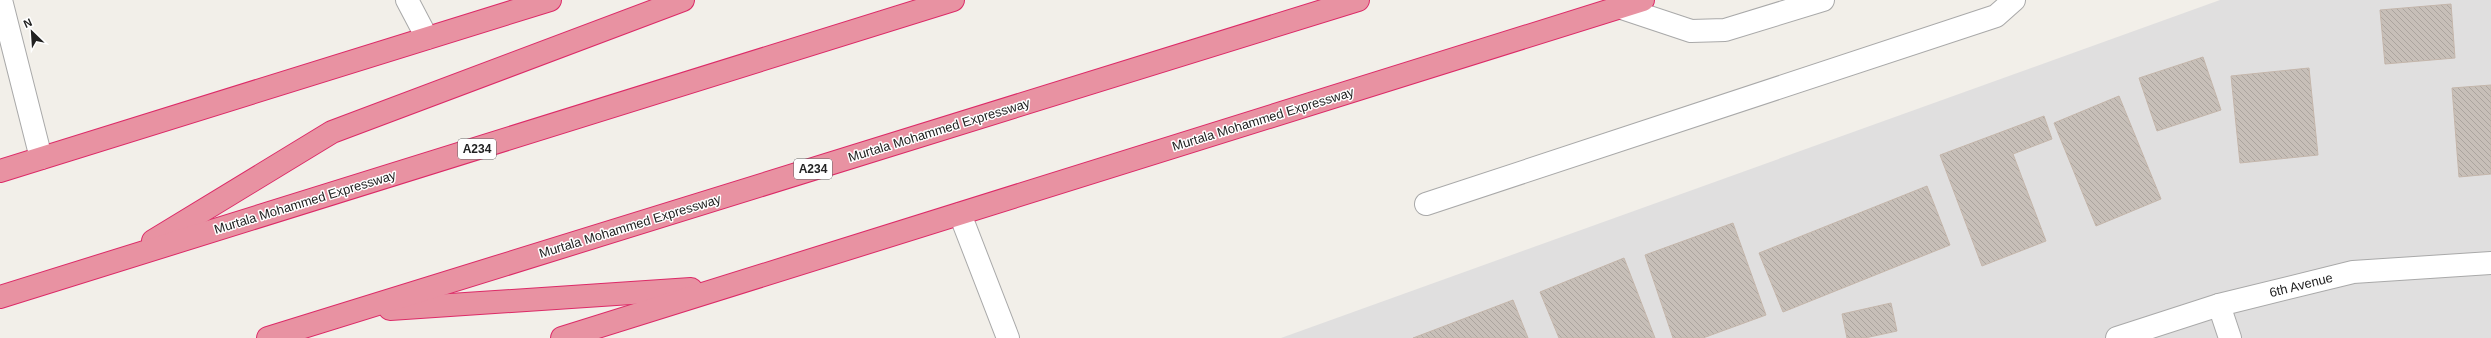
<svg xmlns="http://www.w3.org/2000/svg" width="2491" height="338" viewBox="0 0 2491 338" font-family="Arial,sans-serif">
<defs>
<pattern id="building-back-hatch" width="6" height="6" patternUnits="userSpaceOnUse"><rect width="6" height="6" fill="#c7bfb8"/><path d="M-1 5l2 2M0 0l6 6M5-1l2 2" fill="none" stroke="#aba49e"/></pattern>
</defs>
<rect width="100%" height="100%" fill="#f2efe9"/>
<!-- residential -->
<polygon fill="#e0dfdf" points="2220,0 2491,0 2491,338 1281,338"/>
<!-- building -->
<g fill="url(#building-back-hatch)" stroke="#c4b6ab">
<polygon points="2451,4 2455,58 2385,64 2380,10"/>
<polygon points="2203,57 2221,110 2157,131 2139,78"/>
<polygon points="2309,68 2318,155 2240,163 2231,76"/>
<polygon points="2491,85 2491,174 2459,177 2452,88"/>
<polygon points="2119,96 2161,199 2096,226 2054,123"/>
<polygon points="2044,116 2052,139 2013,154 2046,241 1982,266 1940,155"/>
<polygon points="1927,186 1950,245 1783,312 1759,253"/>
<polygon points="1733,223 1766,315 1703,338 1673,338 1645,255"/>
<polygon points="1624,258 1655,338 1559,338 1540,292"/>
<polygon points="1513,300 1528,338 1413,338"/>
<polygon points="1891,303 1897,331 1865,338 1847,338 1842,314"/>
</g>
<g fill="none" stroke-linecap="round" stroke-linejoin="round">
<defs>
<g id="minor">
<polyline points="1,0 41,158"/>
<polyline points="407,0 427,38"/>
<polyline points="1619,7 1691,31 1725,30 1823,0"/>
<polyline points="1426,204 1996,16 2014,0"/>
<polyline points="960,214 1008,338"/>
<polyline points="2219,305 2230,338"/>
<polyline points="2117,338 2219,305 2353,272 2491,263"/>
</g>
<g id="highway">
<polyline points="0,171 550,0"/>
<polyline points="153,241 332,132 683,0"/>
<polyline points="0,297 953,0"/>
<polyline points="390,309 691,289"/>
<polyline points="268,338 1358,0"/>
<polyline points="562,338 1643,0"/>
</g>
</defs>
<!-- minor casing -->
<use href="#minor" stroke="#a9a9a9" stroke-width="24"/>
<!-- highway casing -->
<use href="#highway" stroke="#dc2a67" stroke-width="24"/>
<!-- minor -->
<use href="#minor" stroke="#fff" stroke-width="22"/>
<!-- highway -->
<use href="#highway" stroke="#e892a2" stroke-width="22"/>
</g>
<g text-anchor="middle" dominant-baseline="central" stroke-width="3" stroke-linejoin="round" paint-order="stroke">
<!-- shield labels -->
<g fill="#fff" stroke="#646464" stroke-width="1">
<rect x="458" y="139" width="38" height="20" rx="3"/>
<rect x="794" y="159" width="38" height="20" rx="3"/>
</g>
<g font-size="12" font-weight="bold" fill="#222">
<text x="477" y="149">A234</text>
<text x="813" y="169">A234</text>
</g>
<!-- street labels -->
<g font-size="13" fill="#222" stroke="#fff">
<text transform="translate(1263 119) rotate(-17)">Murtala Mohammed Expressway</text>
<text transform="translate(939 130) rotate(-17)">Murtala Mohammed Expressway</text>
<text transform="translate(305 202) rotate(-17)">Murtala Mohammed Expressway</text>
<text transform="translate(630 226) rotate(-17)">Murtala Mohammed Expressway</text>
<text transform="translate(2301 285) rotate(-14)">6th Avenue</text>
</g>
</g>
<!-- north arrow -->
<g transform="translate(32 32) rotate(335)" stroke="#ffffff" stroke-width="3" paint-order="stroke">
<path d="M0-3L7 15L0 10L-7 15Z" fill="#222222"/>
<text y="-6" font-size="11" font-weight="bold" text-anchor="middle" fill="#222222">N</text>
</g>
</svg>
